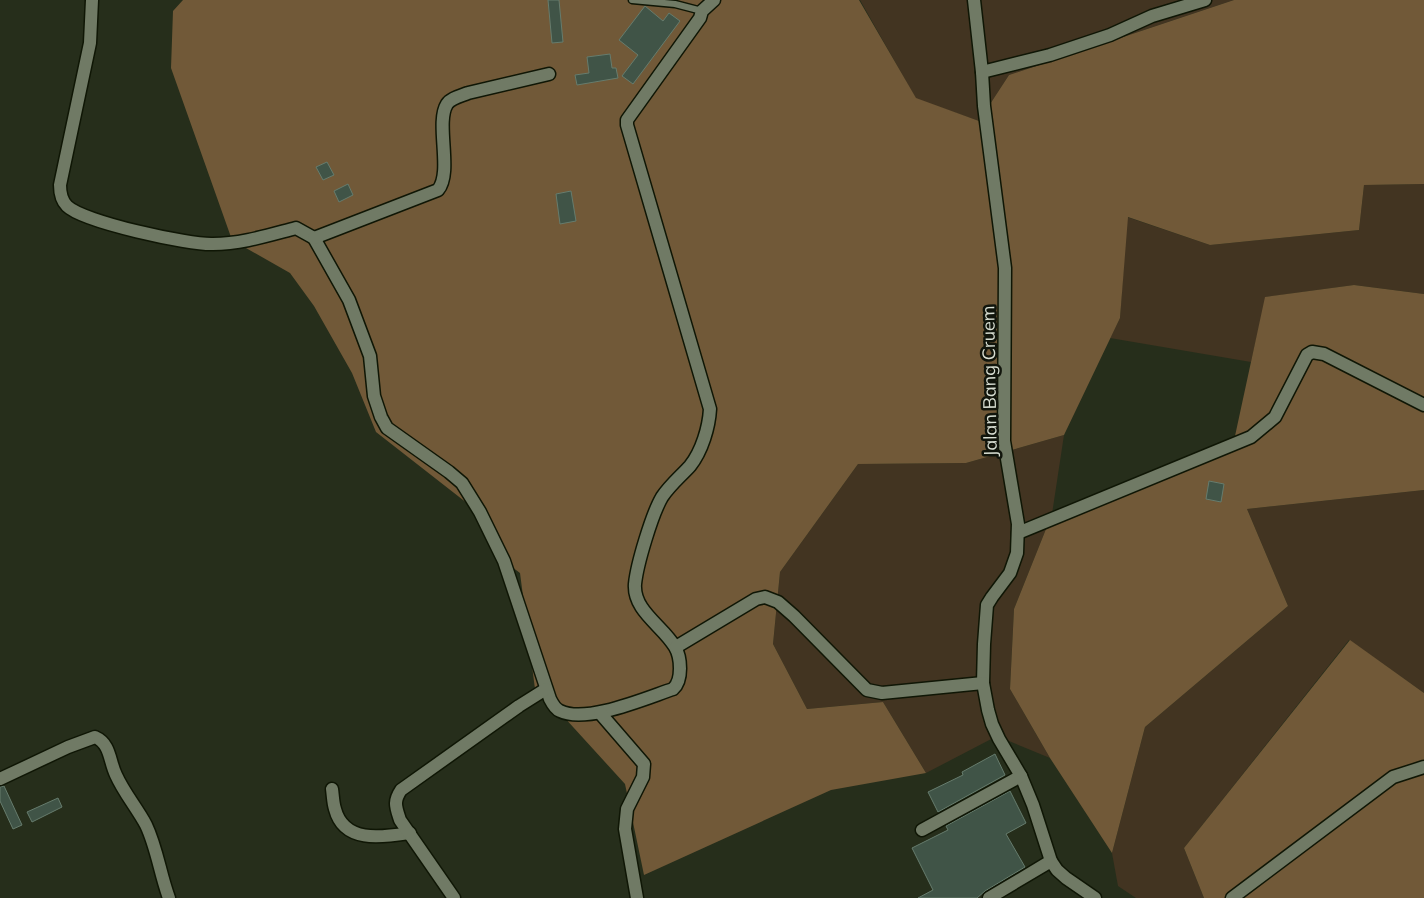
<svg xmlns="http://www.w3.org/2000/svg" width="1424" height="898" viewBox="0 0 1424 898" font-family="Mulish,sans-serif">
<rect width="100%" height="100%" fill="#262e1b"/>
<!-- green -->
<g fill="#423421">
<polygon points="860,0 1234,0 1009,75 979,121 916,99"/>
<polygon points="1424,184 1424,294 1354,285 1266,297 1251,362 1110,338 1120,318 1127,217 1210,245 1359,230 1364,185"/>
<polygon points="1064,435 1052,514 1014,609 1010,689 1050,758 997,736 926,773 883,702 807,709 773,644 780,572 858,464 966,463"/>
<polygon points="1424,490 1424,693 1349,640 1184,848 1204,898 1136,898 1118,886 1112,853 1145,727 1288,606 1247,509"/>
</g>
<!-- forest -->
<g fill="#715938">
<polygon points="183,0 859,0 916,98 979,121 1009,75 1234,0 1424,0 1424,184 1364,185 1359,230 1210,245 1128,217 1120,318 1064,435 966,463 858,464 780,572 773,644 807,709 883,702 926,773 831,790 644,875 625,784 553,705 535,689 520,573 504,561 472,507 376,432 352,373 314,306 290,273 232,240 171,68 173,11"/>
<polygon points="1354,285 1424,294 1424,490 1247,509 1288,606 1145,727 1112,853 1050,758 1010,689 1014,609 1052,514 1235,436 1265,297"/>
<polygon points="1350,640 1424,693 1424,898 1204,898 1184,848"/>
</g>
<!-- building -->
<g fill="#405447" stroke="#667c6d">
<polygon points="548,0 559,0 563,42 552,43"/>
<polygon points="645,6 663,21 669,13 680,21 633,84 622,76 638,55 619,40"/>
<polygon points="610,54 612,68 616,68 618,78 577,85 575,75 589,73 587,57"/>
<polygon points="327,162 334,175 323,180 316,167"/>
<polygon points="348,184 353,195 339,202 334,191"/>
<polygon points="571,191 576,221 560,224 556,194"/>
<polygon points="1209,481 1224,484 1221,502 1206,499"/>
<polygon points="995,754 1005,775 938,812 928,792 963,775 962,772"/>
<polygon points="4,786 22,825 13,829 0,801 0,787"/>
<polygon points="1010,791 1026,823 1006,834 1025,867 985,891 977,898 918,898 933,890 912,848 948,830 946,826"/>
<polygon points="58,798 62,807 32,822 27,812"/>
</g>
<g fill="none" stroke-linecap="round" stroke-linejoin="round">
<defs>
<polyline id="service" points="632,0 675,4 702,11"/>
<g id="minor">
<path d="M92,0L90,43L60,185C60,192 61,200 67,206C83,222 189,245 213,244C241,244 269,235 296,228L314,238L349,300L370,356L374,396L381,417L387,428L449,472L462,483L480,512L504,561L550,699C552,703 555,709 560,711C586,724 646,698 673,689C683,680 681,657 675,647C663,626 633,611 635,584C637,564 652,514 662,497C670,485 681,476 690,466C702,451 709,427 710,409L627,125V120L700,18L702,11L714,0"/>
<polyline points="974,0 982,72 984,106 1005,268 1004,441 1018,524 1017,553 1010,573 992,597 987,605 984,644 983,683 988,710 992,724 999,739 1021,776 1033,805 1051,861 1057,870 1066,878 1095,898"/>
<polyline points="982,72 1050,55 1110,35 1152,16 1205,0"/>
<path d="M314,238L438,190C453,172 435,123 447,104C451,98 461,96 468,93L549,74"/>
<polyline points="1018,533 1251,437 1275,417 1307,355 1312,352 1324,354 1424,405"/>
<polyline points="676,647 756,599 765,597 778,602 794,616 867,690 882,693 983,683"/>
<polyline points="600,713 644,764 643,777 627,809 625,829 637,898"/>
<path d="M0,779L68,747L95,737C111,744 109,761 116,775C124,793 137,808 146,825C157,848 160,874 169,898"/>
<path d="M332,789C333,796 333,803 335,809C344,844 383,837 410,833"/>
<polyline points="922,830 1021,776"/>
<path d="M454,898L400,820C396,807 393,802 401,790L519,706L546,689"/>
<polyline points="989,898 1051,861"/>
<polyline points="1232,898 1393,777 1424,767"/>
</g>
</defs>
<!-- service casing -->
<use href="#service" stroke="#0f1605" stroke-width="9"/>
<!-- minor casing -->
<use href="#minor" stroke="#0f1605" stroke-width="15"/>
<!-- service -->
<use href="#service" stroke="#707a65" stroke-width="6"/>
<!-- minor -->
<use href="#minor" stroke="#707a65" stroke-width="12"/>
</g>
<g text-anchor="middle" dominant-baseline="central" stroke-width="5" stroke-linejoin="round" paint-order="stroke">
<!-- street labels -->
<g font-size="18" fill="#d8ded2" stroke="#11150c">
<text transform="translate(989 381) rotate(-91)">Jalan Bang Cruem</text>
</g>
</g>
</svg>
